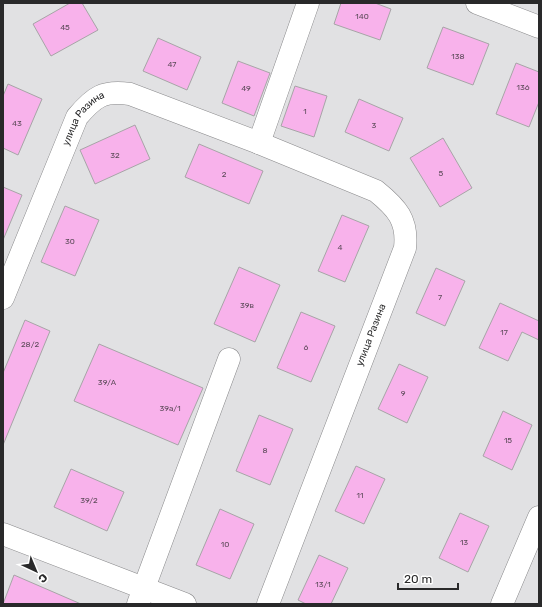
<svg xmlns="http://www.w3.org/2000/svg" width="542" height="607" viewBox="0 0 542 607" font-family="Rubik,sans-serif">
<rect width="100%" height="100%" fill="#e1e1e3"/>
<!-- building -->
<g fill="#f8b2eb" stroke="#a7a5a7">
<polygon points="70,3 82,3 98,30 51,56 33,24"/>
<polygon points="341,3 375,3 391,9 380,40 334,24"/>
<polygon points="443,27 489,44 473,85 427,68"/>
<polygon points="158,38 201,57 187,90 143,71"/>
<polygon points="238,61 270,73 254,116 222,103"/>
<polygon points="516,63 539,72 539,102 529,127 496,114"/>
<polygon points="8,84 42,99 18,155 3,148 3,96"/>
<polygon points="295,86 327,96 314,137 281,126"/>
<polygon points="359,99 403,118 389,151 345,132"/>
<polygon points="135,125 150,159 95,184 80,150"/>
<polygon points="443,138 472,188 440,207 410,158"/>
<polygon points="199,144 263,171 249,204 185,177"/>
<polygon points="3,187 22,195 3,240"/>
<polygon points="65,206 99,220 75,276 41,262"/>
<polygon points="342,215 369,226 345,282 318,271"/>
<polygon points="239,267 280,285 255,342 214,324"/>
<polygon points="436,268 465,281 445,326 416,313"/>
<polygon points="500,303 539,321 539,340 522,332 508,361 479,348"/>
<polygon points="301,312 335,326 311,382 277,368"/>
<polygon points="25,320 50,331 3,445 3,373"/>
<polygon points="99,344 203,388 178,445 74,401"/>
<polygon points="399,364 428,377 407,423 378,409"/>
<polygon points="503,411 532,425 512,470 483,456"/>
<polygon points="259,415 293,429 270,485 236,471"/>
<polygon points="356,466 385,479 364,524 335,511"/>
<polygon points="71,469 124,492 107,531 54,507"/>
<polygon points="220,509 254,524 230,579 196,565"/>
<polygon points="460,513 489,526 468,572 439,558"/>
<polygon points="319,555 348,568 331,604 306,604 298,600"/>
<polygon points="14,575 81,604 3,604"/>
</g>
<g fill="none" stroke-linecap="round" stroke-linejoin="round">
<defs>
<g id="minor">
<polyline points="477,3 539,27"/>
<polyline points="259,143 308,3"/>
<path id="s1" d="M3,298L77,117C94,97 103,90 130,94L259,143L376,191C397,208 408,220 405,248L268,604"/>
<polyline points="3,534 185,604"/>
<polyline points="138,604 229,359"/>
<polyline points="502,604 539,517"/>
</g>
</defs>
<!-- minor casing -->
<use href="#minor" stroke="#89898b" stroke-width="23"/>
<!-- minor -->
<use href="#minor" stroke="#fff" stroke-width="22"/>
</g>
<g text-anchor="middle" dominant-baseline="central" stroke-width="3" stroke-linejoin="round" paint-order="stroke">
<!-- number labels -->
<g font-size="8" fill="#5d4b5a">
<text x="362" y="16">140</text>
<text x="65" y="27">45</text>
<text x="458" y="56">138</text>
<text x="172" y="64">47</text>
<text x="523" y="87">136</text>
<text x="246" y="88">49</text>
<text x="305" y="111">1</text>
<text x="17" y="123">43</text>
<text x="374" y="125">3</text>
<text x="115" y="155">32</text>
<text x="441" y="173">5</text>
<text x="224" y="174">2</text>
<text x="70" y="241">30</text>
<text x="340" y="247">4</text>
<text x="440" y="297">7</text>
<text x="247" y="305">39в</text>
<text x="504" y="332">17</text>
<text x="30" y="344">28/2</text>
<text x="306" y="347">6</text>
<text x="107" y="382">39/А</text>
<text x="403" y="393">9</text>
<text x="170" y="408">39а/1</text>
<text x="508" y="440">15</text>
<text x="265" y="450">8</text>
<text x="360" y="495">11</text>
<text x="89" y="500">39/2</text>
<text x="464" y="542">13</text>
<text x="225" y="544">10</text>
<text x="323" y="584">13/1</text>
</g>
<!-- street labels -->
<g font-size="10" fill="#29292a" stroke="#fff">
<text stroke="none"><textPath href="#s1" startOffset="198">улица Разина</textPath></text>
<text transform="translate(371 335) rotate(-69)">улица Разина</text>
</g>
</g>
<!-- border -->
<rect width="542" height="607" fill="none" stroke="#29292a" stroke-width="8"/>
<!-- north arrow -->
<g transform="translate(36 571) rotate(136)" stroke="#ffffff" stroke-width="3" paint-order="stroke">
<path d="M0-3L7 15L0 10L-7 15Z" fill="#29292a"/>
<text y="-6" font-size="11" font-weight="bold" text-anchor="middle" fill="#29292a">С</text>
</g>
<!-- scale -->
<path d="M398 583v6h60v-6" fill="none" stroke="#29292a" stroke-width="2"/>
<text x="404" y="583" font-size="12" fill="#29292a" stroke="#ffffff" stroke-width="3" paint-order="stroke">20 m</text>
</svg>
